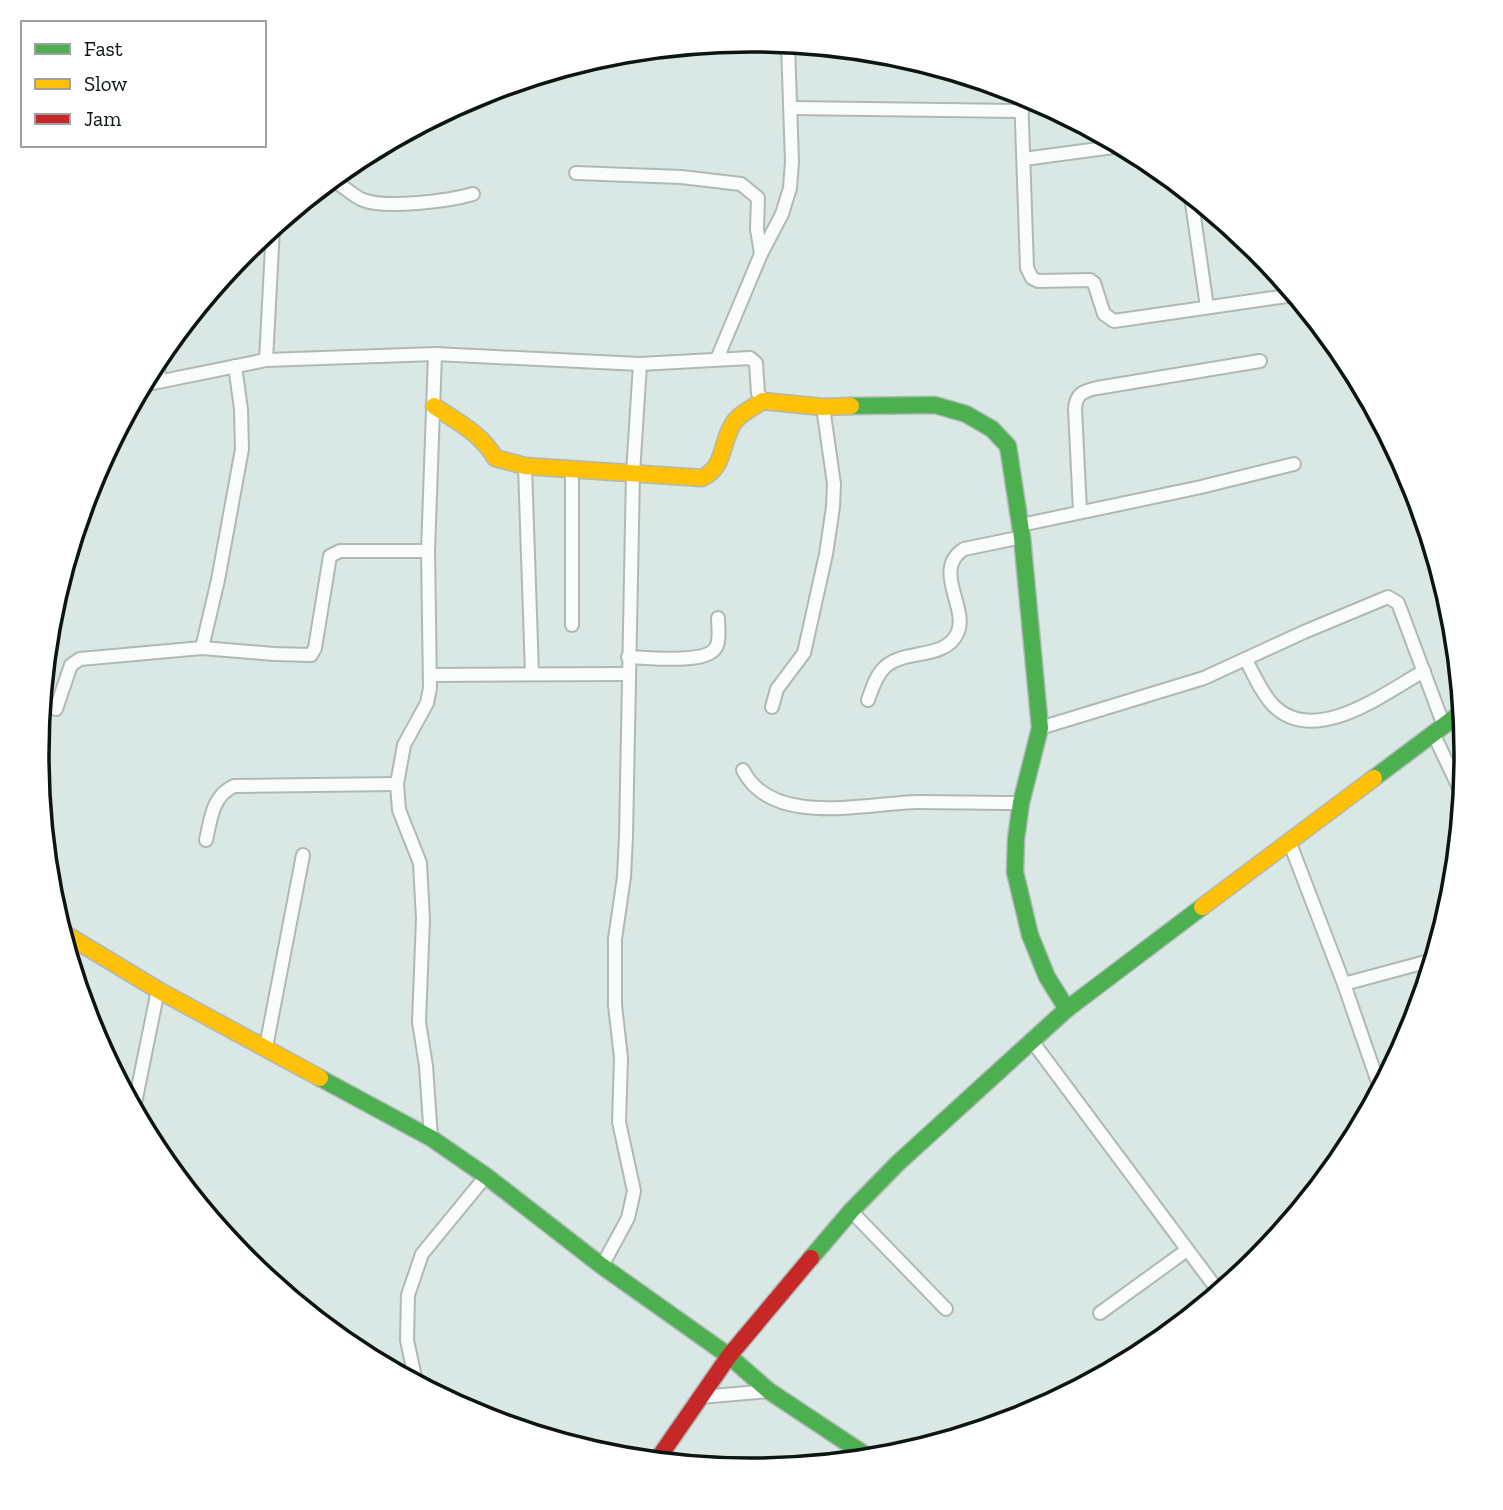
<svg xmlns="http://www.w3.org/2000/svg" width="1503" height="1510" viewBox="0 0 1503 1510" font-family="'Zilla Slab',serif">
<rect width="100%" height="100%" fill="#d9e8e4"/>
<g fill="none" stroke-linecap="round" stroke-linejoin="round">
<defs>
<g id="street">
<polyline points="1021,94 1027,268 1032,278 1038,281 1090,280 1094,283 1104,314 1114,321 1294,295"/>
<polyline points="791,108 1022,111"/>
<polyline points="1024,159 1121,146"/>
<polyline points="576,173 681,177 741,184 758,198 757,229 761,254"/>
<path d="M331,180C344,185 351,195 363,200C386,209 449,201 473,194"/>
<polyline points="1191,196 1207,307"/>
<polyline points="158,357 159,381"/>
<polyline points="717,359 761,254 782,214 790,188 792,162 788,44"/>
<polyline points="266,360 273,228"/>
<polyline points="143,385 266,360 435,354 640,364 750,358 756,363 758,393 763,401"/>
<polyline points="525,466 532,674"/>
<polyline points="572,469 572,625"/>
<path d="M1080,511L1075,409C1076,394 1083,391 1097,388L1260,361"/>
<polyline points="1021,525 1201,487 1294,464"/>
<polyline points="202,648 218,580 242,449 241,409 235,366"/>
<path d="M628,657C646,657 711,666 717,645C720,638 718,626 718,618"/>
<path d="M1246,660C1254,675 1262,694 1274,706C1316,747 1386,692 1424,671"/>
<polyline points="430,675 628,674"/>
<path d="M868,700C872,689 876,675 885,667C904,649 944,660 957,634C970,609 931,570 964,549L1022,537"/>
<polyline points="772,707 777,689 804,653 826,554 833,507 834,484 823,407"/>
<polyline points="56,709 71,665 80,659 202,648 274,654 311,655 315,648 330,556 340,551 428,551"/>
<polyline points="1040,728 1204,678 1304,632 1388,597 1398,603 1444,726"/>
<polyline points="1433,733 1462,794"/>
<path d="M743,770C772,828 866,803 918,802C952,802 986,803 1021,803"/>
<path d="M206,840C211,819 212,796 234,786L397,784"/>
<polyline points="1289,841 1344,984 1380,1088"/>
<polyline points="1454,874 1455,873"/>
<polyline points="1344,984 1433,960"/>
<polyline points="1032,1041 1219,1292"/>
<polyline points="266,1047 303,855"/>
<polyline points="134,1108 158,990"/>
<polyline points="431,1138 426,1066 419,1022 423,919 420,863 399,810 397,784 404,745 427,703 430,688 428,551 435,354"/>
<polyline points="851,1211 946,1309"/>
<polyline points="602,1266 628,1218 634,1191 619,1122 621,1058 615,1005 615,939 624,877 626,836 633,473 640,364"/>
<polyline points="1100,1313 1187,1250"/>
<polyline points="416,1382 407,1340 408,1295 422,1254 486,1176"/>
<polyline points="700,1397 769,1391"/>
</g>
<g id="fast">
<polyline points="851,406 935,405 966,414 992,429 1008,446 1022,537 1040,728 1021,803 1016,839 1015,872 1030,935 1047,977 1067,1009"/>
<polyline points="1374,778 1462,712"/>
<polyline points="320,1078 431,1138 486,1176 602,1266 729,1356 769,1391 870,1458"/>
<polyline points="811,1258 851,1211 898,1163 1067,1009 1202,907"/>
</g>
<g id="slow">
<path d="M434,406C456,421 482,434 495,458L525,466L702,478C727,466 720,440 735,421C742,412 754,407 763,401L823,407L851,406"/>
<polyline points="1202,907 1374,778"/>
<polyline points="62,932 158,990 320,1078"/>
</g>
<polyline id="jam" points="657,1460 729,1356 811,1258"/>
</defs>
<!-- street casing -->
<use href="#street" stroke="#aeb9b6" stroke-width="16"/>
<!-- fast casing -->
<use href="#fast" stroke="#aeb9b6" stroke-width="19"/>
<!-- slow casing -->
<use href="#slow" stroke="#aeb9b6" stroke-width="19"/>
<!-- jam casing -->
<use href="#jam" stroke="#aeb9b6" stroke-width="19"/>
<!-- street -->
<use href="#street" stroke="#f9fcfb" stroke-width="12"/>
<!-- fast -->
<use href="#fast" stroke="#4caf50" stroke-width="16"/>
<!-- slow -->
<use href="#slow" stroke="#ffc107" stroke-width="16"/>
<!-- jam -->
<use href="#jam" stroke="#c62828" stroke-width="16"/>
</g>
<!-- crop -->
<path d="M0 0H1503V1510H0ZM751 52H752A702 702 0 0 1 1454 754V756A702 702 0 0 1 752 1458H751A702 702 0 0 1 49 756V754A702 702 0 0 1 751 52Z" fill="#fff" fill-rule="evenodd"/>
<path fill="none" stroke="#0b1512" stroke-width="3.5" d="M751 52H752A702 702 0 0 1 1454 754V756A702 702 0 0 1 752 1458H751A702 702 0 0 1 49 756V754A702 702 0 0 1 751 52Z"/>
<!-- legend -->
<rect x="21" y="21" width="245" height="126" fill="#ffffff" stroke="#9da1a0" stroke-width="2"/>
<rect x="35" y="44" width="35" height="10" fill="#4caf50" stroke="#9da1a0" stroke-width="2"/>
<text x="84" y="56" font-size="21" fill="#0b1512">Fast</text>
<rect x="35" y="79" width="35" height="10" fill="#ffc107" stroke="#9da1a0" stroke-width="2"/>
<text x="84" y="91" font-size="21" fill="#0b1512">Slow</text>
<rect x="35" y="114" width="35" height="10" fill="#c62828" stroke="#9da1a0" stroke-width="2"/>
<text x="84" y="126" font-size="21" fill="#0b1512">Jam</text>
</svg>
